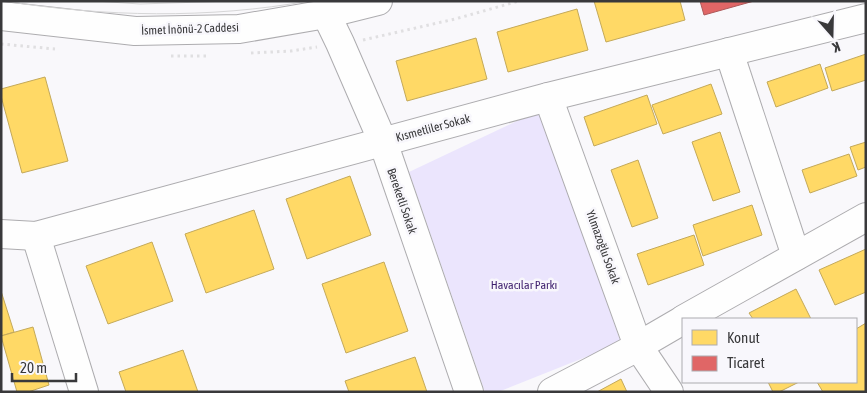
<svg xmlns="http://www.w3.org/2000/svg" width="867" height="393" viewBox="0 0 867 393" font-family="'Asap Condensed',sans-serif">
<rect width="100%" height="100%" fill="#f9f8fb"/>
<!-- green -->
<polygon fill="#ebe5fd" points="540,110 621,343 498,392 485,392 409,172"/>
<!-- homes -->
<g fill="#ffd966" stroke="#c4a959">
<polygon points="594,1 680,1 685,20 606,42"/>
<polygon points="577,9 588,50 508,72 497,32"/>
<polygon points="476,38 487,79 407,101 396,61"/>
<polygon points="866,54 866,80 832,91 825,68"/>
<polygon points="820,64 828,88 776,107 767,82"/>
<polygon points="45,77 68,161 22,173 1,96 1,89"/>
<polygon points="711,84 722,114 663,134 652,105"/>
<polygon points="647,95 657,124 594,146 584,117"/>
<polygon points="720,132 740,192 713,201 692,142"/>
<polygon points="866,142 866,167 858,170 850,147"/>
<polygon points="849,154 857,176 810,193 802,170"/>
<polygon points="638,160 658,218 632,227 611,170"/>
<polygon points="350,176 371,235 307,259 286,199"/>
<polygon points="752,205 762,235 703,256 693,225"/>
<polygon points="254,210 274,269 206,293 185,234"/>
<polygon points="694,235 704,265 648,285 637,254"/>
<polygon points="152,242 173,301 108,324 86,266"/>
<polygon points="866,249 866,292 835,305 819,270"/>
<polygon points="384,262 408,331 346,353 322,284"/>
<polygon points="796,289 811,319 753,319 749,313"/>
<polygon points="1,291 14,332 1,336"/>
<polygon points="866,323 866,392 823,392 817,382 856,382 856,329"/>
<polygon points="33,327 49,385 28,392 17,392 1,336"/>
<polygon points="183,350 198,392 126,392 119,372"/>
<polygon points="415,357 427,392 349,392 345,381"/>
<polygon points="621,379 627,392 597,392"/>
<polygon points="768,382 799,382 779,392 773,392"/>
</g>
<!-- shops -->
<polygon fill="#e06666" stroke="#ae5859" points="700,1 754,1 704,15"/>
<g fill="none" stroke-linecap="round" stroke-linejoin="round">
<defs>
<g id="minor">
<polyline points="326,14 340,43 383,142 469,392"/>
<polyline points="729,52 796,256"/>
<polyline points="548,97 638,346 669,392"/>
<polyline points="1,234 36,236 548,97 866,18"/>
<polyline points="36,236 84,392"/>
<polyline points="684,319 866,217"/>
<polyline points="552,392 628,352 683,320"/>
</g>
<polyline id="major" points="1,16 135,31 239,29 326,14 378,1"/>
</defs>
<!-- minor casing -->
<use href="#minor" stroke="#adacaf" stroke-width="30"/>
<!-- major casing -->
<use href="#major" stroke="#adacaf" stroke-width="30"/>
<!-- path -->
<g stroke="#e0dfe1" stroke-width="3" stroke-dasharray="2.5 4" stroke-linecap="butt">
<polyline points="363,40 455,19 519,1"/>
<polyline points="1,44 55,49"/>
<polyline points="251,53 291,51 317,47"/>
<polyline points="171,56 208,56"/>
</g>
<!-- minor -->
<use href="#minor" stroke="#fefefe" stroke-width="28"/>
<!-- major -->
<use href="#major" stroke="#fefefe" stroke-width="28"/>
<!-- tram -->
<g stroke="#d6d6d7" stroke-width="1">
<path d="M4,1C105,17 208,19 309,1"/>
<polyline points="95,1 140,4 232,1"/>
</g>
</g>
<g text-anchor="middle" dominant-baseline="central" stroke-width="5" stroke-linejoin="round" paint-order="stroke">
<!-- street labels -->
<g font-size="12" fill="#39393b" stroke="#f8f7fc">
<text transform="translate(190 29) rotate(-2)">İsmet İnönü-2 Caddesi</text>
<text transform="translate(433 128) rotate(-15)">Kısmetliler Sokak</text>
<text transform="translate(402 201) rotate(71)">Bereketli Sokak</text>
<text transform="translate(603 247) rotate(70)">Yılmazoğlu Sokak</text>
</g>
<!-- park labels -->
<g font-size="12" fill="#3e1f6d" stroke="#f8f7fc">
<text x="524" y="285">Havacılar Parkı</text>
</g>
</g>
<!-- border -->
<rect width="867" height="393" fill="none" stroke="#39393b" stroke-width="5"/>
<!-- legend -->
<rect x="682" y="318" width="175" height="65" fill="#f8f7fc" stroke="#acabaf"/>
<rect x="692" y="330" width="25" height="15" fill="#ffd966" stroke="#acabaf"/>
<text x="727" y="343" font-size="15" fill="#39393b">Konut</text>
<rect x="692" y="356" width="25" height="15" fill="#e06666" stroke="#acabaf"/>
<text x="727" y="368" font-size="15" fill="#39393b">Ticaret</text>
<!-- north arrow -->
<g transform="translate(832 35) rotate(160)" stroke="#f8f7fc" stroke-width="4" paint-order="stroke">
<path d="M0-4L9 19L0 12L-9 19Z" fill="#39393b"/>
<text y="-8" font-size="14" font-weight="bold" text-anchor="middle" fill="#39393b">K</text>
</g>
<!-- scale -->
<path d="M12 373v8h64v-8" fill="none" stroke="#39393b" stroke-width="2.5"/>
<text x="20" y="373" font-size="15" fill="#39393b" stroke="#f8f7fc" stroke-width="4" paint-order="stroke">20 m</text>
</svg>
